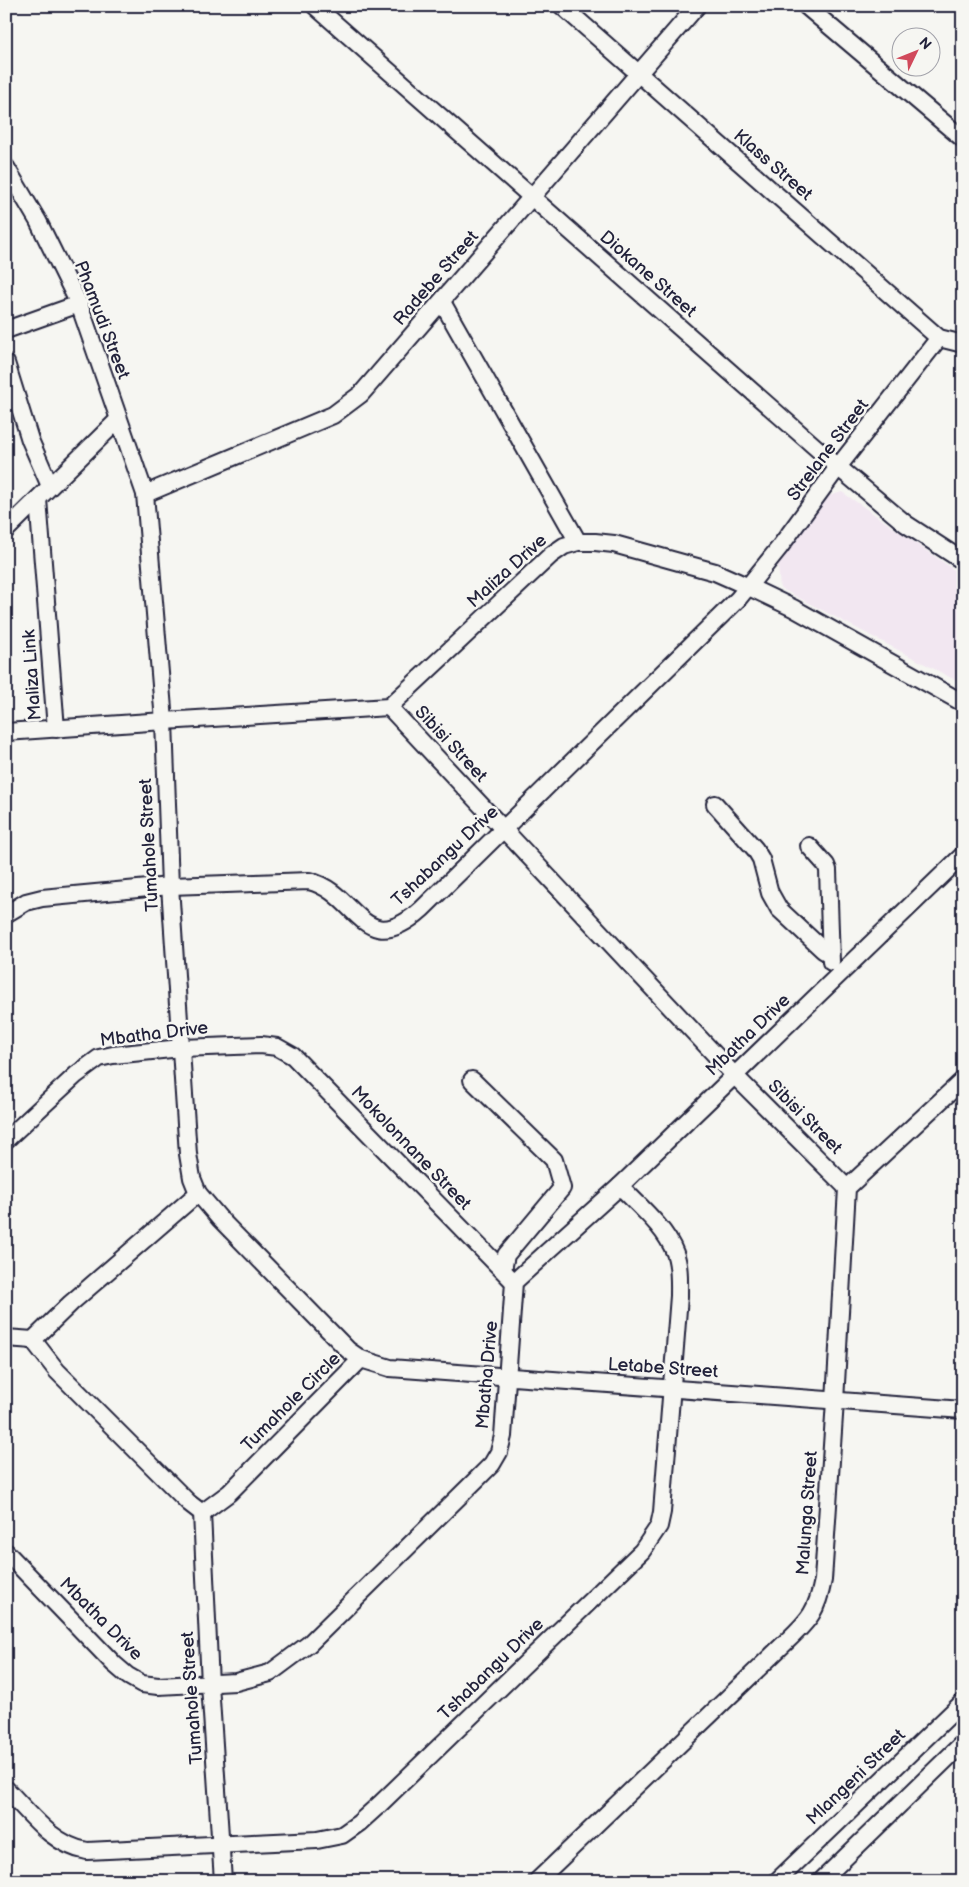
<svg xmlns="http://www.w3.org/2000/svg" width="969" height="1887" viewBox="0 0 969 1887" font-family="'Balsamiq Sans',sans-serif">
<rect width="100%" height="100%" fill="#f6f6f2"/>
<filter id="ink" filterUnits="userSpaceOnUse"><feTurbulence type="fractalNoise" baseFrequency=".02" numOctaves="2"/><feDisplacementMap in="SourceGraphic" scale="10" xChannelSelector="R" yChannelSelector="G"/><feConvolveMatrix kernelMatrix="1 2 1 2 8 2 1 2 1" color-interpolation-filters="sRGB"/></filter>
<g filter="url(#ink)">
<!-- built -->
<polygon fill="#f2e7f1" points="842,492 963,576 963,684 780,588 778,565 798,539 822,498"/>
<g fill="none" stroke-linecap="round" stroke-linejoin="round">
<defs>
<g id="minor">
<polyline points="315,6 838,467 906,524 963,561"/>
<polyline points="562,6 939,338 963,344"/>
<polyline points="806,6 963,139"/>
<polyline points="6,167 38,221 79,304 145,494 164,721 170,886 188,1154 192,1178 198,1193 220,1219 348,1350 361,1359 390,1368 963,1410"/>
<polyline points="442,302 578,542"/>
<polyline points="6,330 79,304"/>
<polyline points="6,363 30,440 50,486"/>
<polyline points="145,494 333,415 361,394 697,6"/>
<polyline points="38,499 56,729"/>
<polyline points="6,530 118,420"/>
<polyline points="389,707 735,1076 847,1188"/>
<polyline points="6,732 164,721 389,707 551,555 564,546 578,542 595,542 614,544 715,572 749,587 793,608 963,703"/>
<polyline points="715,804 755,849 761,859 770,893 779,909 823,950 830,954"/>
<polyline points="809,846 826,865 828,870 831,962"/>
<path d="M6,914L26,902L42,898L170,886L309,881C358,893 363,962 422,909L738,599L779,548L838,467L939,338"/>
<polyline points="472,1080 554,1160 562,1188 506,1255 503,1270"/>
<polyline points="6,1140 76,1075 99,1058 113,1055 181,1048 261,1045 277,1047 293,1056 514,1282"/>
<polyline points="6,1338 33,1340"/>
<polyline points="33,1340 57,1371 189,1503 202,1513"/>
<polyline points="33,1340 71,1303 198,1193"/>
<polyline points="202,1513 210,1684 223,1881"/>
<polyline points="202,1513 229,1493 361,1359"/>
<polyline points="6,1552 114,1664 128,1676 142,1684 158,1686 236,1682 270,1673 309,1644 478,1478 492,1464 499,1452 503,1436 514,1282 620,1186 963,855"/>
<path d="M6,1789C30,1813 52,1845 87,1851L317,1840L342,1835L359,1823L380,1804L642,1551L659,1526L662,1512L679,1296C679,1282 680,1266 675,1253C665,1227 639,1206 620,1186"/>
<path d="M537,1881L788,1640C810,1619 817,1611 823,1580L835,1401L847,1188L963,1080"/>
<polyline points="777,1881 963,1702"/>
<polyline points="821,1881 963,1743"/>
</g>
</defs>
<!-- minor casing -->
<use href="#minor" stroke="#22223b" stroke-width="20"/>
<!-- minor -->
<use href="#minor" stroke="#f6f6f2" stroke-width="16"/>
</g>
</g>
<g text-anchor="middle" dominant-baseline="central" stroke-width="5" stroke-linejoin="round" paint-order="stroke">
<!-- street labels -->
<g font-size="18" fill="#22223b" stroke="#f6f6f2">
<text transform="translate(773 165) rotate(41)">Klass Street</text>
<text transform="translate(648 274) rotate(41)">Diokane Street</text>
<text transform="translate(436 278) rotate(-49)">Radebe Street</text>
<text transform="translate(102 320) rotate(69)">Phamudi Street</text>
<text transform="translate(828 450) rotate(-53)">Strelane Street</text>
<text transform="translate(507 571) rotate(-42)">Maliza Drive</text>
<text transform="translate(32 675) rotate(-94)">Maliza Link</text>
<text transform="translate(451 744) rotate(47)">Sibisi Street</text>
<text transform="translate(149 845) rotate(-93)">Tumahole Street</text>
<text transform="translate(445 856) rotate(-43)">Tshabangu Drive</text>
<text transform="translate(154 1034) rotate(-7)">Mbatha Drive</text>
<text transform="translate(748 1035) rotate(-44)">Mbatha Drive</text>
<text transform="translate(805 1117) rotate(45)">Sibisi Street</text>
<text transform="translate(411 1148) rotate(46)">Mokolonnane Street</text>
<text transform="translate(663 1368) rotate(4)">Letabe Street</text>
<text transform="translate(487 1375) rotate(-85)">Mbatha Drive</text>
<text transform="translate(291 1402) rotate(-45)">Tumahole Circle</text>
<text transform="translate(807 1513) rotate(-86)">Malunga Street</text>
<text transform="translate(101 1619) rotate(45)">Mbatha Drive</text>
<text transform="translate(491 1669) rotate(-44)">Tshabangu Drive</text>
<text transform="translate(192 1698) rotate(-94)">Tumahole Street</text>
<text transform="translate(856 1777) rotate(-44)">Mlangeni Street</text>
</g>
</g>
<!-- margin -->
<rect width="969" height="1887" fill="none" stroke="#f6f6f2" stroke-width="25"/>
<rect x="12" y="12" width="944" height="1862" fill="none" stroke="#22223b" stroke-width="2" filter="url(#ink)"/>
<!-- north arrow -->
<g transform="translate(916 52) rotate(47)"><circle r="24" fill="#f6f6f2" stroke="#a1a1a9"/>
<path d="M0-4L9 19L0 12L-9 19Z" fill="#d1495b"/>
<text y="-8" font-size="14" font-weight="bold" text-anchor="middle" fill="#22223b">N</text>
</g>
</svg>
